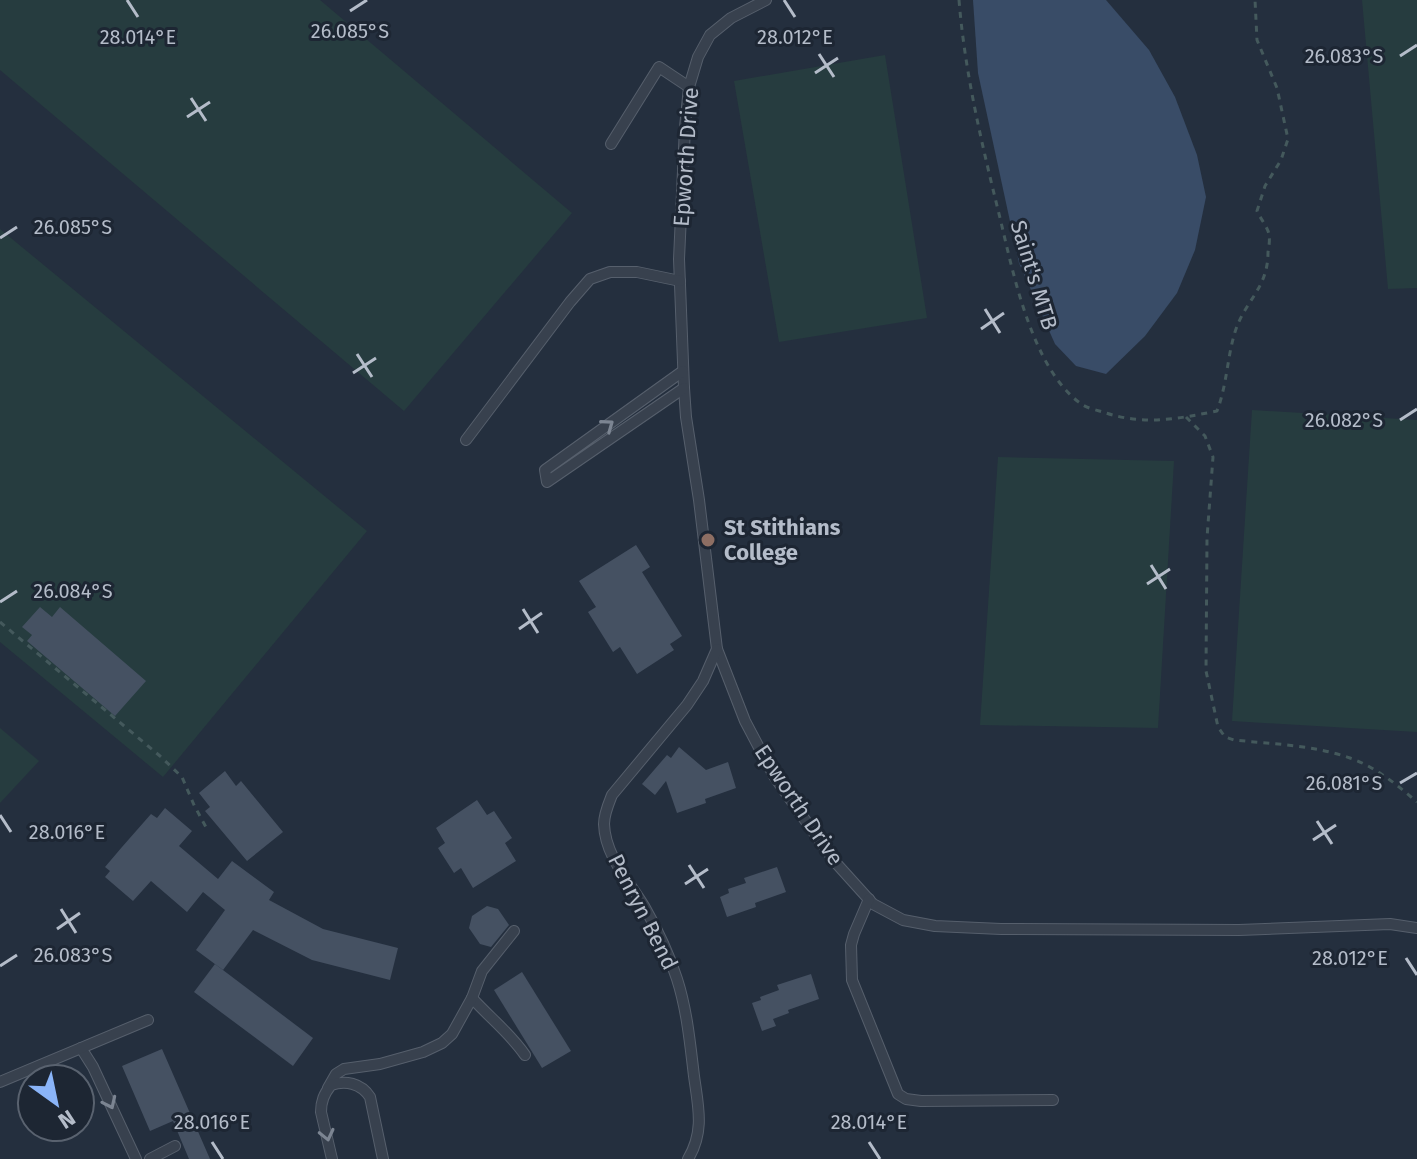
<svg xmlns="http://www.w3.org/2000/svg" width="1417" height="1159" viewBox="0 0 1417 1159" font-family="'Fira Sans',sans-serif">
<rect width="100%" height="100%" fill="#242f3e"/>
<!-- green -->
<g fill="#263c3f">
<polygon points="0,0 320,0 572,213 404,411 0,70"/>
<polygon points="1362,0 1417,0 1417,288 1388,289"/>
<polygon points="885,55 927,318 779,342 734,81"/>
<polygon points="0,229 367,531 163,777 0,642"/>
<polygon points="1252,410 1417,420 1417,732 1232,721"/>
<polygon points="998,457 1174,461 1158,728 980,725"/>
<polygon points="0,728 39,761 0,803"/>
</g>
<!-- water -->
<polygon fill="#394c67" points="973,0 1106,0 1149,50 1175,97 1197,155 1206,197 1195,250 1177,293 1145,336 1106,374 1076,366 1055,344 1019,263 978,73"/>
<!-- building -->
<g fill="#455162">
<polygon points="636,545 650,567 642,572 682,636 670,644 674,650 637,674 620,647 613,652 588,612 596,607 579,581"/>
<polygon points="40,607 52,617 60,607 146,681 115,716 27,641 32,635 22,627"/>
<polygon points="679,747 706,770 728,762 736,788 705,799 706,803 677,813 666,781 655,795 642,784 667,755 671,758"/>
<polygon points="225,771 236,786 241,781 283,832 247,861 205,811 210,807 199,793"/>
<polygon points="477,800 487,815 494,811 512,838 505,843 516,861 473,888 461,868 454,873 438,848 445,843 436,828"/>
<polygon points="165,808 192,831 179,846 218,879 232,861 274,892 269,900 323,929 398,948 390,980 312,960 253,930 223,970 196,950 225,910 203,892 187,912 151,881 133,901 105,877 110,871 105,867 122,847 151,814 157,818"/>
<polygon points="777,867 786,892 755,903 756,907 727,917 720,897 729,893 728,889 746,883 744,878"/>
<polygon points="487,906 498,909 509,925 491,947 480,944 469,928 472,916"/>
<polygon points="215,964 313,1038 293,1066 194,992"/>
<polygon points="522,972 571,1051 542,1068 494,990"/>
<polygon points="811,974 819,999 788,1010 789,1013 773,1019 776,1026 762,1031 752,1003 761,1000 760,997 779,990 777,985"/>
<polygon points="162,1049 210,1159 189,1159 173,1121 150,1131 122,1066"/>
</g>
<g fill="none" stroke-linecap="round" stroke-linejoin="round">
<defs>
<g id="lane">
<polyline points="766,0 731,18 710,35 698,57 689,87 685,127 679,259 684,388 686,417 699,500 717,649 745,721 774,776 810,827 836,863 873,904 903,920 935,926 1001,929 1239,930 1390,924 1417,928"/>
<polyline points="611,144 659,67 689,87"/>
<polyline points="683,371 545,470 547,482 684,388"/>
<polyline points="466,440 570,302 590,279 610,272 637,272 680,281"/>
<polyline points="869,899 854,934 851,945 852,980 898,1094 906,1099 921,1101 1053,1100"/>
<path d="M472,998C489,1017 510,1033 525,1055"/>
<polyline points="81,1048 93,1067 136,1159"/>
<polyline points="0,1082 148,1020"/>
<polyline points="328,1088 336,1074 344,1069 380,1064 423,1052 442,1043 452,1034 472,998 482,971 514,931"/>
<polyline points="150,1159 175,1146"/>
<path d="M332,1159L321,1112C321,1101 324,1094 331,1085C345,1080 361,1083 370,1097L383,1159"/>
<path d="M688,1159C705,1131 698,1106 694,1076C690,1043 687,1010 677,979C669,954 657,929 644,906C629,881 605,856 604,824C604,814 608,805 612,795L687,705L703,681L717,649"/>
</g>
</defs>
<!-- lane casing -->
<use href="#lane" stroke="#565f6c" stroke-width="12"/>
<!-- path -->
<g stroke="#44595c" stroke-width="3" stroke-dasharray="6 6" stroke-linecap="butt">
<path d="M959,0C965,75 983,149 1001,222C1011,265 1021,310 1040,350C1049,369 1063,391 1080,403C1086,408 1096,410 1103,412C1144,426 1176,419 1217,411C1227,385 1227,358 1235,332C1245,300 1268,289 1268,252C1269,247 1270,239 1269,234C1267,226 1260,218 1257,211L1265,186L1281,160L1288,139L1277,88L1257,40L1255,0"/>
<path d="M1186,417L1205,436L1213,457L1207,538L1206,671L1218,727L1225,737L1234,740C1272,744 1314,745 1350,758C1376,767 1397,785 1417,802"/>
<polyline points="0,622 160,756 182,777 194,805 207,829"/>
</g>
<!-- lane -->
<use href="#lane" stroke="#38414e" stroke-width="10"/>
</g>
<!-- one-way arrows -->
<defs><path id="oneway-chevron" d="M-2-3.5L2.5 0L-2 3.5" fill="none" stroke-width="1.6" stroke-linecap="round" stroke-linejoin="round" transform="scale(2)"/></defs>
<g stroke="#7c8592">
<use href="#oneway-chevron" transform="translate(608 425) rotate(-36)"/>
<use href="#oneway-chevron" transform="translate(110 1103) rotate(65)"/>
<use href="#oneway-chevron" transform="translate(327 1135) rotate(77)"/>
</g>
<!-- ticks -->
<path fill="none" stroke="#b4bcc9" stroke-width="3" d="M127,0L138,17M784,0L795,17M350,11L367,0M819,54L834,77M1400,56L1417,45M815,73L838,58M191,98L206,121M187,117L210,102M0,238L17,227M985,309L1000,333M981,329L1004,313M357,354L372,377M353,373L376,358M1400,420L1417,409M1151,565L1166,589M1147,584L1170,569M0,602L17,591M523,609L538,633M519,629L542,613M1400,783L1417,773M0,815L11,832M1317,821L1332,844M1313,840L1336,825M689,865L704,888M685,884L708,869M61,909L76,933M57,929L80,913M1406,958L1417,975M0,966L17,955M212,1142L223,1159M869,1142L880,1159"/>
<!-- markers -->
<circle fill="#8d6e63" stroke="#1d2633" stroke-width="3" cx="708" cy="540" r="8"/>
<g text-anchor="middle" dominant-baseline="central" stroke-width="6" stroke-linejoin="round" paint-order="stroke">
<!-- street labels -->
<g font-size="22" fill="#b4bcc9" stroke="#1d2633">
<text transform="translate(686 157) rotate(-86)">Epworth Drive</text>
<text transform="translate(1034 275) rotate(73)">Saint's MTB</text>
<text transform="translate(799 805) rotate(56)">Epworth Drive</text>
<text transform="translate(643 912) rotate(63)">Penryn Bend</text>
</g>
<!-- poi labels -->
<g font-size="22" font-weight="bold" fill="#b4bcc9" stroke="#1d2633" text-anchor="start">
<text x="724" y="527">St Stithians<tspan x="724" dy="25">College</tspan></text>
</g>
</g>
<g font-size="20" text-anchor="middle" fill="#b4bcc9" stroke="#1d2633" stroke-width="6" stroke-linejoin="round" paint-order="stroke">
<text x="350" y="38">26.085°S</text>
<text x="138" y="44">28.014°E</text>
<text x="795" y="44">28.012°E</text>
<text x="1344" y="63">26.083°S</text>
<text x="73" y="234">26.085°S</text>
<text x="1344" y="427">26.082°S</text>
<text x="73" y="598">26.084°S</text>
<text x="1344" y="790">26.081°S</text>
<text x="67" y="839">28.016°E</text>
<text x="73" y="962">26.083°S</text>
<text x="1350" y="965">28.012°E</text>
<text x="212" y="1129">28.016°E</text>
<text x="869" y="1129">28.014°E</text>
</g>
<!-- north arrow -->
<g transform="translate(56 1103) rotate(147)"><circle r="38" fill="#1d2633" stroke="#59626f" stroke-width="2"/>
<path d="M0-6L14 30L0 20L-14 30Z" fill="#8ab4f8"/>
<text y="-12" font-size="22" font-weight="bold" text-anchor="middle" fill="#b4bcc9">N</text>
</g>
</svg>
